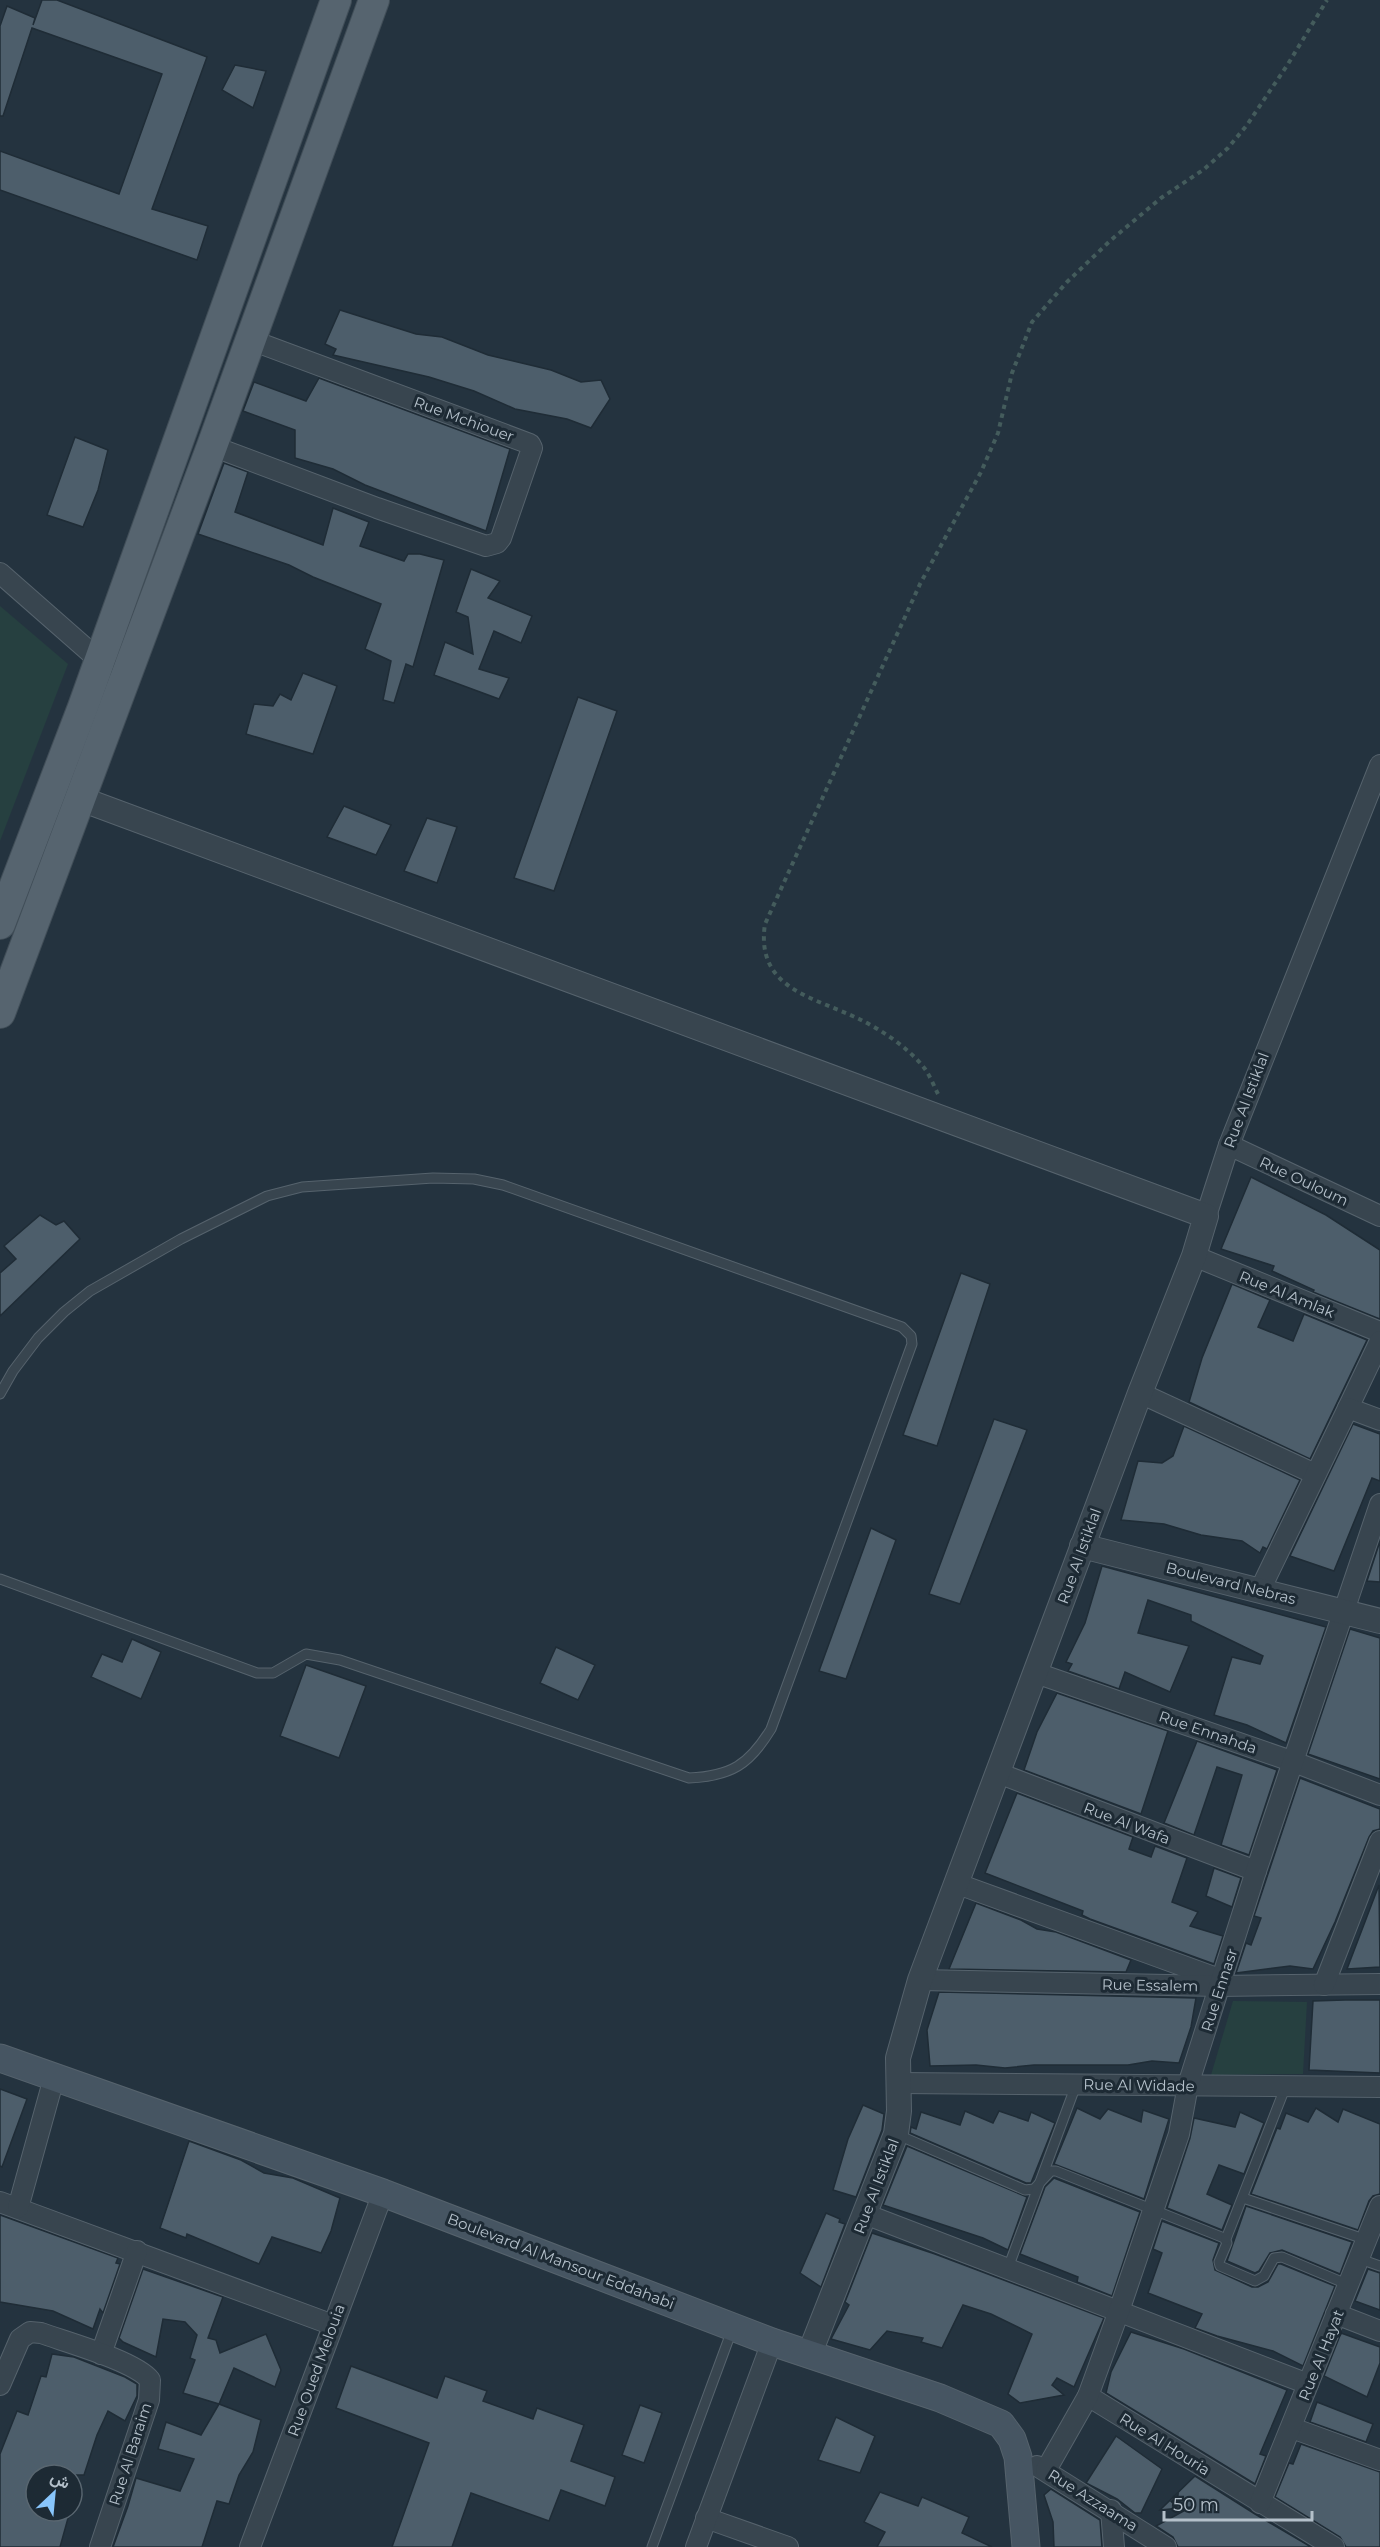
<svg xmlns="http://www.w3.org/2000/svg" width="1380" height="2547" viewBox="0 0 1380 2547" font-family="Montserrat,Vazirmatn,sans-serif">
<rect width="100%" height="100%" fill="#24333f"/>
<!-- green -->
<g fill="#264040">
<polygon points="0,606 68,664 0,841"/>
<polygon points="1233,2001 1307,2002 1303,2074 1211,2075"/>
</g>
<!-- building -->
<g fill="#4d5e6b" stroke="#1f2c36" stroke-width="1.5">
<polygon points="42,0 57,0 207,57 152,209 208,226 197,260 0,190 0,151 119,194 162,74 32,28 3,116 0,116 0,26 7,6 35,18 33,25"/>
<polygon points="235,65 266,71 253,108 222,90"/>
<polygon points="340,310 416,334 442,337 488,355 551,370 581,382 601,380 610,399 591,428 567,419 515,409 474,391 429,377 333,355 336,349 325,344"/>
<polygon points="319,378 510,449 486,531 365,485 333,469 295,458 295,430 243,411 254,382 306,401"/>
<polygon points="75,437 108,450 98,490 83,527 47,515"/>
<polygon points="224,463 248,472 235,512 323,545 333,508 369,522 360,546 404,561 408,554 420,554 444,560 413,667 406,664 394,703 383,700 391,661 365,649 381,604 313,577 289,565 198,534"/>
<polygon points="471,569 500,581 488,598 532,616 521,643 494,631 479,669 509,678 499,699 434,675 445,642 473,654 468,617 456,612"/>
<polygon points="303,673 337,686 313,754 246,734 254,704 273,706 280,694 291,700"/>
<polygon points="578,697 617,711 554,891 514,878"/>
<polygon points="344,806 391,825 376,855 327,837"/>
<polygon points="427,818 457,827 437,883 404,871"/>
<polygon points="1251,1177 1326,1215 1380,1250 1380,1319 1313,1292 1314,1290 1272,1271 1274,1266 1221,1249"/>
<polygon points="40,1215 56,1225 64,1221 80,1239 0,1316 0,1273 16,1259 4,1246"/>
<polygon points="961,1273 990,1284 937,1446 903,1435"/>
<polygon points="1232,1284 1270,1300 1258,1327 1293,1341 1304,1314 1367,1340 1310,1459 1189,1402 1202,1358"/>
<polygon points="994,1419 1027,1430 960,1604 929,1594"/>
<polygon points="1353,1424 1380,1434 1380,1481 1372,1478 1334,1571 1290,1556"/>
<polygon points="1184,1426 1300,1480 1267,1549 1263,1547 1260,1553 1242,1541 1201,1535 1164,1524 1121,1520 1138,1461 1162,1463 1173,1456"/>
<polygon points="871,1528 896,1540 846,1679 819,1671"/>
<polygon points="1380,1541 1380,1582 1367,1581"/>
<polygon points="1102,1566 1326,1627 1286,1743 1247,1725 1214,1715 1232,1657 1260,1664 1263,1656 1191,1621 1191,1615 1148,1600 1138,1633 1189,1646 1170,1692 1125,1672 1119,1689 1068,1671 1072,1664 1066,1662 1085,1623"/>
<polygon points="1350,1629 1380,1638 1380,1779 1308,1754"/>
<polygon points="132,1639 161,1652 141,1699 91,1677 102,1654 122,1662"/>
<polygon points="556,1647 595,1665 578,1700 540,1683"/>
<polygon points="306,1665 366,1686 339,1758 280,1736"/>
<polygon points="1057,1693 1168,1731 1141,1814 1024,1770 1037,1732"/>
<polygon points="1197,1741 1277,1770 1249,1855 1221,1845 1242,1775 1217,1767 1194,1835 1164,1823"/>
<polygon points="1300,1778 1380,1809 1380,1829 1373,1831 1369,1837 1335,1922 1313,1969 1290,1966 1236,1973 1246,1943 1251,1945 1261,1918 1254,1916"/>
<polygon points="1017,1793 1133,1837 1129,1849 1151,1857 1155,1846 1187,1858 1172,1902 1198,1912 1190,1926 1223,1936 1214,1964 1090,1919 1082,1915 1083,1911 985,1873"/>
<polygon points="1214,1868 1241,1878 1232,1907 1206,1896"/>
<polygon points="1379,1885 1380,1967 1347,1969"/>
<polygon points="976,1903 1021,1920 1037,1929 1056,1932 1131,1960 1126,1972 949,1969"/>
<polygon points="939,1992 1196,1998 1191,2027 1179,2063 1152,2061 1128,2065 1034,2065 1005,2068 976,2065 930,2066 927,2030"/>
<polygon points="1345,2000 1380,2000 1380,2073 1309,2070 1313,2001"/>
<polygon points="0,2089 27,2099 2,2167 0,2166"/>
<polygon points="863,2105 884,2114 882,2130 856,2197 833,2190 848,2139"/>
<polygon points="1077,2108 1100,2119 1108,2109 1141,2122 1143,2110 1169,2119 1144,2199 1054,2164"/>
<polygon points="1316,2108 1338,2122 1343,2109 1380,2124 1380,2194 1373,2196 1369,2201 1358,2230 1251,2194 1277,2128 1280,2129 1286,2113 1308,2122"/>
<polygon points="965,2111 993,2123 999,2111 1028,2121 1031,2112 1055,2123 1031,2183 1026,2183 910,2133 911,2127 916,2129 921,2112 960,2125"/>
<polygon points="1240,2112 1264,2123 1244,2174 1219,2165 1207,2194 1232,2205 1222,2230 1167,2208 1190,2138 1194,2118 1235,2127"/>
<polygon points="189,2141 241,2160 264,2173 293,2178 340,2198 331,2231 321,2253 272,2237 259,2264 187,2234 186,2238 160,2228"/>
<polygon points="907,2146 1027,2197 1008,2250 983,2238 883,2205"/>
<polygon points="1054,2178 1140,2212 1112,2296 1077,2282 1078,2277 1020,2254 1045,2187"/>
<polygon points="1246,2206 1352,2242 1340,2274 1282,2250 1270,2253 1259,2271 1255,2273 1227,2261"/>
<polygon points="826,2213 840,2219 839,2222 845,2224 821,2287 800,2273"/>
<polygon points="0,2215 118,2258 116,2263 120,2264 103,2313 100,2309 93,2329 53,2311 0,2302"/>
<polygon points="1162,2221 1219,2243 1213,2260 1215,2270 1252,2287 1258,2287 1268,2282 1278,2264 1281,2264 1335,2286 1303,2366 1273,2351 1217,2336 1195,2328 1202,2314 1148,2293 1162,2253 1153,2249"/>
<polygon points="872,2233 935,2254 1104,2318 1074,2387 1057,2378 1052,2385 1064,2395 1020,2403 1008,2394 1032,2334 991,2314 963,2305 942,2348 921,2342 923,2338 887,2331 870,2350 831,2339 849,2305 845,2302"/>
<polygon points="143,2269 223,2297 208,2338 216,2340 220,2353 266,2334 281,2370 275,2387 234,2368 219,2404 183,2393 195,2360 190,2358 197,2335 185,2322 163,2319 156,2357 123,2342 119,2338"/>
<polygon points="1368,2269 1380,2273 1380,2310 1355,2301"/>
<polygon points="1131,2332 1184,2349 1287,2390 1260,2454 1266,2456 1255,2484 1106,2393 1111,2372"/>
<polygon points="1341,2333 1380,2347 1380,2363 1367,2397 1324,2376"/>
<polygon points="52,2354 74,2357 125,2377 137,2384 137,2396 125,2421 108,2411 97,2435 84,2475 36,2475 36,2511 70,2511 60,2547 0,2547 0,2454 17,2411 28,2415 41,2376 46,2377"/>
<polygon points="351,2366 437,2398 445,2376 487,2391 483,2401 533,2419 537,2408 584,2425 571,2461 615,2477 605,2506 561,2490 549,2521 471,2493 452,2547 392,2547 429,2443 336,2408"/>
<polygon points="1317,2402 1373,2424 1366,2442 1310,2422"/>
<polygon points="219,2404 261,2420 253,2452 239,2475 229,2504 217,2501 202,2547 113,2547 128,2506 136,2478 180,2491 194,2459 158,2449 166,2422 201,2435"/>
<polygon points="640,2405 662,2413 644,2463 622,2455"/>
<polygon points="836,2417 875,2436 860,2473 818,2460"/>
<polygon points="1116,2436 1162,2469 1141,2513 1135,2513 1117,2499 1086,2483"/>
<polygon points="1301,2444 1380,2472 1380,2547 1346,2547 1340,2537 1275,2497 1289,2463 1293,2464"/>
<polygon points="1195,2476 1255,2514 1311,2547 1178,2547 1173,2537 1156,2526 1191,2507 1160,2510"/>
<polygon points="1051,2489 1100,2520 1102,2547 1054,2547 1053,2522 1044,2495"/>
<polygon points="880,2492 918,2506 922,2497 969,2517 962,2533 992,2547 877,2547 885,2532 864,2522"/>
</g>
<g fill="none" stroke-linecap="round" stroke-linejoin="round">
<defs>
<g id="service">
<path d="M0,1394L13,1371L38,1338L64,1312L90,1291L181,1239L267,1196L302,1187L433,1178L474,1179L503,1185L902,1327L911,1336L912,1344L771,1729C749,1765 731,1776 689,1778L340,1660L306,1654L273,1673H257L0,1579"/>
<polyline points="898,2135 1025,2190 1034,2189 1051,2171 1056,2171 1224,2238 1227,2243 1219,2262 1220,2266 1255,2281 1264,2276 1274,2258 1282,2257 1349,2285"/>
<polyline points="1243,2198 1367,2240"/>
<polyline points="1226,2239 1285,2088"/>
<polyline points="1360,2259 1380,2266"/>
<polyline points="1008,2268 1076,2085"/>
<polyline points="652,2547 732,2330"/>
</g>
<g id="minor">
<polyline points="212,446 377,508 486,546 497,543 501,538 532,448 530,444 251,340"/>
<polyline points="0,573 99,660 108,665"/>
<polyline points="1229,1145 1380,1216"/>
<polyline points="1206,1216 1229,1145 1380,765"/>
<polyline points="1194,1256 1380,1332"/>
<polyline points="1140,1393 1315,1474"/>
<polyline points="1348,1408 1380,1341"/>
<polyline points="1260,1590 1348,1408 1380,1420"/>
<polyline points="1036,1673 1294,1762 1380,1795"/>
<polyline points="998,1773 1256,1871"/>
<polyline points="958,1884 1222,1980"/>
<polyline points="920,1980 1219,1986 1380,1984"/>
<polyline points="1324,1985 1380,1841"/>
<polyline points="898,2083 1380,2087"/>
<polyline points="0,2202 333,2325"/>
<polyline points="18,2208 54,2078"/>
<polyline points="865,2214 1308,2384"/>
<polyline points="1336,2314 1380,2331"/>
<polyline points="101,2354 137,2251"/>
<path d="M0,2385L20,2339L30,2332L41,2333C66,2342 135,2361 150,2380L149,2400L100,2547"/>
<polyline points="1088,2396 1334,2547"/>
<polyline points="1292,2428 1380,2460"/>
<polyline points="1037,2466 1166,2547"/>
<polyline points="1046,2470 1088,2396 1119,2311 1179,2134 1188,2085 1256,1871 1380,1504"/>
<polyline points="1260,2503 1380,2206"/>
<polyline points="1111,2510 1114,2547"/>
<polyline points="706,2518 788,2547"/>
<polyline points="250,2547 383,2193"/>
<polyline points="696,2547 772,2342"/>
</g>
<g id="tertiary">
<polyline points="81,799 1206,1216 1194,1256 1140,1393 920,1980 898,2058 899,2111 896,2134 809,2355"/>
<polyline points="1082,1546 1380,1621"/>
</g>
<polyline id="secondary" points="0,2058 383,2193 772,2342 940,2398 1001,2424 1012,2439 1018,2457 1026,2547"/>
<g id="primary">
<polyline points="0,924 83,707 336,0"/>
<polyline points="0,1013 212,446 374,0"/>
</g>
</defs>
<!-- service casing -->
<use href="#service" stroke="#56636d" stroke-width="11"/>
<!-- minor casing -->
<use href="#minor" stroke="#56636d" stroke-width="22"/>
<!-- tertiary casing -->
<use href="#tertiary" stroke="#56636d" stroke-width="26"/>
<!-- secondary casing -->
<use href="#secondary" stroke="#56636d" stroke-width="29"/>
<!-- primary casing -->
<use href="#primary" stroke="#414e58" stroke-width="32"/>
<!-- path -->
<path stroke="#445c5c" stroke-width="4" stroke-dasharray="4.5 4.5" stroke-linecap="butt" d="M938,1094C934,1086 930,1076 925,1069C910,1049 882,1030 859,1019C814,997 755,989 765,924L920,584L981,472L998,433L1012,373L1032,322L1067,282L1111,240L1161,198L1203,170L1228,148L1247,125L1288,64L1327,0"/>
<!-- service -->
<use href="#service" stroke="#38454f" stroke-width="9"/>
<!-- minor -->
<use href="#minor" stroke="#38454f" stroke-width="20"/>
<!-- tertiary -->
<use href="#tertiary" stroke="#38454f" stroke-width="24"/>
<!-- secondary -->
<use href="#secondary" stroke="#465562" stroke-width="27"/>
<!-- primary -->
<use href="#primary" stroke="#56646f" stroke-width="30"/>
</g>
<g text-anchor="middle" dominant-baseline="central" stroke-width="6" stroke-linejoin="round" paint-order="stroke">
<!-- street labels -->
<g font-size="15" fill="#b4c0ca" stroke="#1d2a34">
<text transform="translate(464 419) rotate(20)">Rue Mchiouer</text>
<text transform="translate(1246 1100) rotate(-69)">Rue Al Istiklal</text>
<text transform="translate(1304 1181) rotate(25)">Rue Ouloum</text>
<text transform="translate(1287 1294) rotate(22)">Rue Al Amlak</text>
<text transform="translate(1079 1556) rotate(-70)">Rue Al Istiklal</text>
<text transform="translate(1231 1583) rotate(14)">Boulevard Nebras</text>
<text transform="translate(1208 1732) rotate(19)">Rue Ennahda</text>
<text transform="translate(1127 1823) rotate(21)">Rue Al Wafa</text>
<text transform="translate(1150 1985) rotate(1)">Rue Essalem</text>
<text transform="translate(1219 1990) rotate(-72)">Rue Ennasr</text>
<text transform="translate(1139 2085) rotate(1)">Rue Al Widade</text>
<text transform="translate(876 2186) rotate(-69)">Rue Al Istiklal</text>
<text transform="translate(561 2261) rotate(21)">Boulevard Al Mansour Eddahabi</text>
<text transform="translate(1321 2355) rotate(-68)">Rue Al Hayat</text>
<text transform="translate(316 2370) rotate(-70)">Rue Oued Melouia</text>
<text transform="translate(1165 2444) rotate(32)">Rue Al Houria</text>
<text transform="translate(130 2454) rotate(-72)">Rue Al Baraim</text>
<text transform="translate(1093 2500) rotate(32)">Rue Azzaama</text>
</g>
</g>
<!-- north arrow -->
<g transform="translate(54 2493) rotate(26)"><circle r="28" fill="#1d2a34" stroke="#596670" stroke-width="1.5"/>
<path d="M0-4.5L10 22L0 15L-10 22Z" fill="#88c5fb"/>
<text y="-9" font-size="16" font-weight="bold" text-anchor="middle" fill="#b4c0ca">ش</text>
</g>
<!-- scale -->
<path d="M1164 2511v9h148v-9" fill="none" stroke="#b4c0ca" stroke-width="3"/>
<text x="1173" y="2511" font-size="18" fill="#b4c0ca" stroke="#1d2a34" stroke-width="4.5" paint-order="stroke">50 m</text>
</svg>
